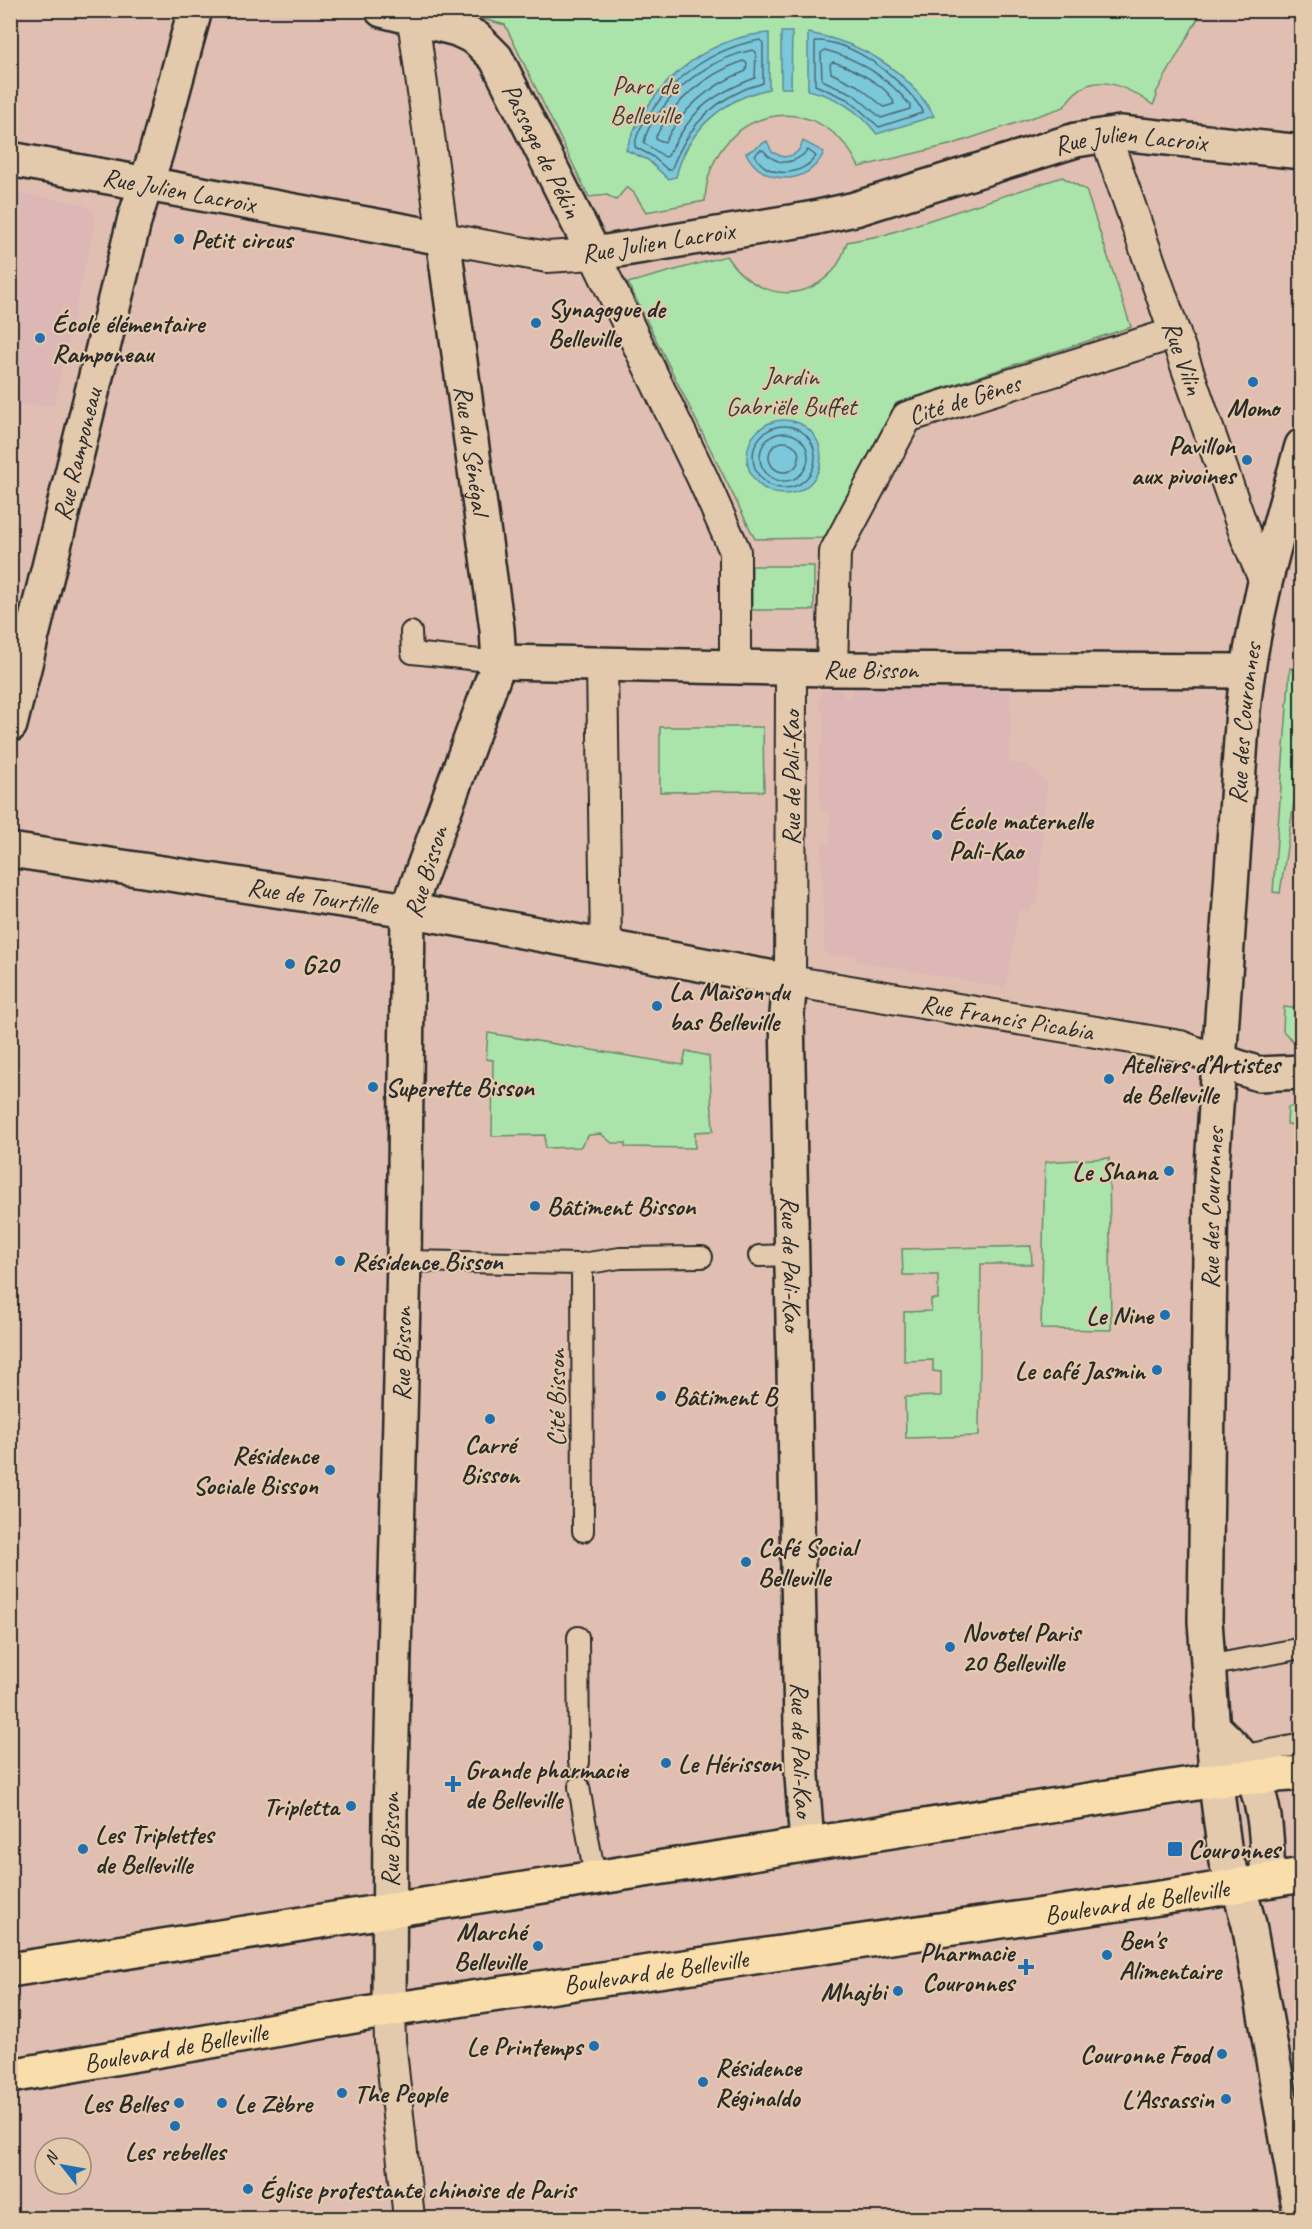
<svg xmlns="http://www.w3.org/2000/svg" width="1312" height="2229" viewBox="0 0 1312 2229" font-family="Caveat,sans-serif">
<rect width="100%" height="100%" fill="#e0bfb2"/>
<filter id="ink" filterUnits="userSpaceOnUse"><feTurbulence type="fractalNoise" baseFrequency=".0167" numOctaves="2"/><feDisplacementMap in="SourceGraphic" scale="12" xChannelSelector="R" yChannelSelector="G"/><feConvolveMatrix kernelMatrix="1 2 1 2 8 2 1 2 1" color-interpolation-filters="sRGB"/></filter>
<g filter="url(#ink)">
<!-- built -->
<g fill="#ddb7b6">
<polygon points="11,191 87,205 96,219 54,406 11,404"/>
<polygon points="832,687 841,691 846,698 852,698 852,688 1011,689 1010,763 1027,764 1047,783 1038,902 1029,911 1019,910 1006,988 857,961 855,955 831,956 824,951 821,843 830,845 831,812 820,810 819,746 823,745 824,715 818,707 818,703 821,692"/>
</g>
<!-- green -->
<g fill="#aae4aa" stroke="#6a886a" stroke-width="1.5">
<path d="M452,11H1202L1156,93L1157,96L1153,105C1123,84 1088,67 1064,107L953,144L859,167C819,82 709,108 705,201L646,212L634,193L627,187L616,200L607,195L589,197L505,25Z"/>
<path d="M1062,177L1086,190L1131,327L896,403L825,538L755,539L628,283L726,256C751,294 799,308 833,271C840,263 844,252 847,242L884,235Z"/>
<rect x="752" y="566" width="62" height="44"/>
<polygon points="1290,668 1301,670 1301,756 1280,893 1273,892"/>
<polygon points="660,727 763,727 764,791 660,792"/>
<polygon points="1284,1007 1301,1009 1301,1041 1293,1041 1283,1031"/>
<polygon points="488,1033 683,1065 686,1051 709,1056 713,1131 695,1132 695,1148 625,1147 625,1143 612,1143 601,1134 589,1135 580,1147 545,1148 545,1135 492,1136 493,1060 486,1059"/>
<polygon points="1301,1106 1301,1127 1287,1124 1288,1107"/>
<polygon points="1109,1158 1111,1330 1041,1329 1045,1162"/>
<polygon points="1031,1246 1032,1264 981,1264 979,1436 906,1438 905,1397 941,1396 941,1372 933,1371 933,1360 904,1361 904,1312 931,1311 931,1299 938,1299 938,1275 903,1275 902,1249"/>
</g>
<!-- water -->
<g fill="#7cc8db" stroke="#5c8995" stroke-width="1.5">
<polygon points="781,32 792,32 791,88 781,88"/>
<path d="M769,33V89C723,99 687,130 676,177L668,179L648,160L626,150C647,89 702,37 769,33Z"/>
<path d="M808,33C860,42 907,69 934,116L877,134C859,111 836,96 808,90Z"/>
<path d="M767,141L772,152L783,157C794,156 800,152 803,141L824,152C809,187 762,186 746,153Z"/>
<circle cx="784" cy="457" r="37"/>
</g>
<g fill="none" stroke-linecap="round" stroke-linejoin="round">
<!-- shore -->
<g stroke="#4b6a71" stroke-width="1.5">
<path d="M760,40L763,43V83C756,86 748,87 741,91C705,107 685,134 671,170H668L652,156L635,147C635,136 643,122 650,113C676,75 714,48 760,40Z"/>
<path d="M815,41C854,40 901,79 922,109V113L879,127L849,100L815,85Z"/>
<path d="M752,50L756,52L755,78C708,96 691,111 668,156L665,157L644,143C645,133 652,122 658,114C681,81 713,59 752,50Z"/>
<path d="M825,50C859,59 888,78 910,105V109L881,118L853,94L822,80L821,53Z"/>
<path d="M743,61L747,63L746,71C710,85 683,107 665,142L656,139V136C675,100 705,75 743,61Z"/>
<path d="M833,62C849,66 891,87 894,104L884,107L858,86L831,73L830,64Z"/>
<path d="M760,150H763C777,167 794,165 808,150L816,156C802,177 766,179 755,155Z"/>
<circle cx="784" cy="457" r="31"/>
<circle cx="784" cy="457" r="24"/>
<circle cx="784" cy="457" r="15"/>
</g>
<defs>
<g id="service">
<polyline points="411,632 412,653 499,662"/>
<polyline points="759,1256 791,1255"/>
<polyline points="404,1261 582,1264 583,1531"/>
<polyline points="582,1264 620,1258 702,1257"/>
<polyline points="578,1637 579,1762"/>
<polyline points="1208,1666 1302,1648"/>
<polyline points="1236,1762 1241,1756 1302,1744"/>
<polyline points="579,1787 595,1877"/>
</g>
<g id="pedestrian">
<polyline points="413,19 443,238 547,257 594,254 702,477 735,551 735,666"/>
<path id="s1" d="M1105,134L1246,537L1264,579"/>
<polyline points="602,663 606,947"/>
<path id="s2" d="M832,669L835,552L907,417L1175,333"/>
<path id="s3" d="M791,683L790,981L1180,1046L1220,1061"/>
<polyline points="389,2010 390,2041 409,2218"/>
</g>
<g id="minor">
<path id="s4" d="M382,10L457,29L476,38L496,58L594,254L809,219L855,209L1076,140L1120,133L1302,152"/>
<path id="s5" d="M10,159L443,238L497,629L499,662L408,910L404,1261L390,1812L389,2010"/>
<path id="s6" d="M499,662L832,669L1247,671"/>
<path id="s7" d="M10,725L135,218L156,153L195,10"/>
<path id="s8" d="M10,850L408,910L790,981L787,1014L802,1776L807,1844"/>
<polyline points="1220,1061 1259,1074 1302,1072"/>
<path d="M1212,1726C1222,1736 1234,1746 1242,1757C1266,1794 1268,1838 1267,1880"/>
<path id="s9" d="M1301,2218L1249,1924L1238,1885L1226,1862L1218,1800L1205,1621L1211,1180L1243,710C1252,618 1277,534 1302,446"/>
</g>
<g id="primary">
<polyline points="10,1970 1216,1780 1302,1773"/>
<path id="s10" d="M10,2076L389,2010L1187,1894L1302,1875"/>
</g>
</defs>
<!-- service casing -->
<use href="#service" stroke="#2b2b2b" stroke-width="24"/>
<!-- pedestrian casing -->
<use href="#pedestrian" stroke="#2b2b2b" stroke-width="34"/>
<!-- minor casing -->
<use href="#minor" stroke="#2b2b2b" stroke-width="38"/>
<!-- primary casing -->
<use href="#primary" stroke="#2b2b2b" stroke-width="38"/>
<!-- service -->
<use href="#service" stroke="#e4caac" stroke-width="20"/>
<!-- pedestrian -->
<use href="#pedestrian" stroke="#e4caac" stroke-width="30"/>
<!-- minor -->
<use href="#minor" stroke="#e4caac" stroke-width="33"/>
<!-- primary -->
<use href="#primary" stroke="#f9deab" stroke-width="33"/>
</g>
</g>
<!-- markers -->
<g fill="#1f6fb2" stroke="#e4caac" stroke-width="2">
<circle cx="179" cy="239" r="6"/>
<circle cx="536" cy="323" r="6"/>
<circle cx="40" cy="338" r="6"/>
<circle cx="1253" cy="382" r="6"/>
<circle cx="1247" cy="460" r="6"/>
<circle cx="937" cy="835" r="6"/>
<circle cx="290" cy="964" r="6"/>
<circle cx="657" cy="1006" r="6"/>
<circle cx="1109" cy="1079" r="6"/>
<circle cx="373" cy="1087" r="6"/>
<circle cx="1169" cy="1171" r="6"/>
<circle cx="535" cy="1206" r="6"/>
<circle cx="340" cy="1261" r="6"/>
<circle cx="1165" cy="1315" r="6"/>
<circle cx="1157" cy="1370" r="6"/>
<circle cx="661" cy="1396" r="6"/>
<circle cx="490" cy="1419" r="6"/>
<circle cx="330" cy="1470" r="6"/>
<circle cx="746" cy="1562" r="6"/>
<circle cx="950" cy="1647" r="6"/>
<circle cx="666" cy="1763" r="6"/>
<path d="M450 1775h6v6h6v6h-6v6h-6v-6h-6v-6h6z"/>
<circle cx="351" cy="1806" r="6"/>
<circle cx="83" cy="1849" r="6"/>
<rect x="1167" y="1841" width="16" height="16" rx="3"/>
<circle cx="538" cy="1946" r="6"/>
<circle cx="1107" cy="1955" r="6"/>
<path d="M1023 1958h6v6h6v6h-6v6h-6v-6h-6v-6h6z"/>
<circle cx="898" cy="1991" r="6"/>
<circle cx="594" cy="2046" r="6"/>
<circle cx="1222" cy="2054" r="6"/>
<circle cx="703" cy="2082" r="6"/>
<circle cx="342" cy="2093" r="6"/>
<circle cx="1226" cy="2099" r="6"/>
<circle cx="179" cy="2103" r="6"/>
<circle cx="222" cy="2103" r="6"/>
<circle cx="175" cy="2126" r="6"/>
<circle cx="248" cy="2189" r="6"/>
</g>
<g text-anchor="middle" dominant-baseline="central" stroke-width="4.5" stroke-linejoin="round" paint-order="stroke">
<!-- park labels -->
<g font-size="26" fill="#383e38" stroke="#e4caac">
<text x="645" y="85">Parc de<tspan x="645" dy="30">Belleville</tspan></text>
<text x="791" y="376">Jardin<tspan x="791" dy="30">Gabriële Buffet</tspan></text>
</g>
<!-- street labels -->
<g font-size="26" fill="#2b2b2b" stroke="#e4caac">
<text stroke="none"><textPath href="#s4" startOffset="897">Rue Julien Lacroix</textPath></text>
<text stroke="none"><textPath href="#s4" startOffset="230">Passage de Pékin</textPath></text>
<text stroke="none"><textPath href="#s5" startOffset="172">Rue Julien Lacroix</textPath></text>
<text transform="translate(658 242) rotate(-9)">Rue Julien Lacroix</text>
<text stroke="none"><textPath href="#s1" startOffset="237">Rue Vilin</textPath></text>
<text stroke="none"><textPath href="#s2" startOffset="330">Cité de Gênes</textPath></text>
<text stroke="none"><textPath href="#s5" startOffset="654">Rue du Sénégal</textPath></text>
<text stroke="none"><textPath href="#s7" startOffset="279">Rue Ramponeau</textPath></text>
<text stroke="none"><textPath href="#s6" startOffset="372">Rue Bisson</textPath></text>
<text stroke="none"><textPath href="#s9" startOffset="1506">Rue des Couronnes</textPath></text>
<text transform="translate(791 778) rotate(-90)">Rue de Pali-Kao</text>
<text transform="translate(426 872) rotate(-73)">Rue Bisson</text>
<text stroke="none"><textPath href="#s8" startOffset="306">Rue de Tourtille</textPath></text>
<text stroke="none"><textPath href="#s3" startOffset="518">Rue Francis Picabia</textPath></text>
<text stroke="none"><textPath href="#s9" startOffset="1020">Rue des Couronnes</textPath></text>
<text stroke="none"><textPath href="#s8" startOffset="1074">Rue de Pali-Kao</textPath></text>
<text transform="translate(402 1354) rotate(-89)">Rue Bisson</text>
<text transform="translate(556 1398) rotate(-90)">Cité Bisson</text>
<text stroke="none"><textPath href="#s8" startOffset="1560">Rue de Pali-Kao</textPath></text>
<text transform="translate(390 1840) rotate(-90)">Rue Bisson</text>
<text stroke="none"><textPath href="#s10" startOffset="1140">Boulevard de Belleville</textPath></text>
<text stroke="none"><textPath href="#s10" startOffset="654">Boulevard de Belleville</textPath></text>
<text stroke="none"><textPath href="#s10" startOffset="168">Boulevard de Belleville</textPath></text>
</g>
<!-- poi labels -->
<g font-size="26" font-weight="bold" fill="#2b2b2b" stroke="#e4caac" text-anchor="start">
<text x="191" y="239">Petit circus</text>
<text x="548" y="308">Synagogue de<tspan x="548" dy="30">Belleville</tspan></text>
<text x="52" y="323">École élémentaire<tspan x="52" dy="30">Ramponeau</tspan></text>
<text x="1253" y="407" text-anchor="middle">Momo</text>
<text x="1235" y="445" text-anchor="end">Pavillon<tspan x="1235" dy="30">aux pivoines</tspan></text>
<text x="949" y="820">École maternelle<tspan x="949" dy="30">Pali-Kao</tspan></text>
<text x="302" y="964">G20</text>
<text x="669" y="991">La Maison du<tspan x="669" dy="30">bas Belleville</tspan></text>
<text x="1121" y="1064">Ateliers d’Artistes<tspan x="1121" dy="30">de Belleville</tspan></text>
<text x="385" y="1087">Superette Bisson</text>
<text x="1157" y="1171" text-anchor="end">Le Shana</text>
<text x="547" y="1206">Bâtiment Bisson</text>
<text x="352" y="1261">Résidence Bisson</text>
<text x="1153" y="1315" text-anchor="end">Le Nine</text>
<text x="1145" y="1370" text-anchor="end">Le café Jasmin</text>
<text x="673" y="1396">Bâtiment B</text>
<text x="490" y="1444" text-anchor="middle">Carré<tspan x="490" dy="30">Bisson</tspan></text>
<text x="318" y="1455" text-anchor="end">Résidence<tspan x="318" dy="30">Sociale Bisson</tspan></text>
<text x="758" y="1547">Café Social<tspan x="758" dy="30">Belleville</tspan></text>
<text x="962" y="1632">Novotel Paris<tspan x="962" dy="30">20 Belleville</tspan></text>
<text x="678" y="1763">Le Hérisson</text>
<text x="465" y="1769">Grande pharmacie<tspan x="465" dy="30">de Belleville</tspan></text>
<text x="339" y="1806" text-anchor="end">Tripletta</text>
<text x="95" y="1834">Les Triplettes<tspan x="95" dy="30">de Belleville</tspan></text>
<text x="1188" y="1849">Couronnes</text>
<text x="526" y="1931" text-anchor="end">Marché<tspan x="526" dy="30">Belleville</tspan></text>
<text x="1119" y="1940">Ben's<tspan x="1119" dy="30">Alimentaire</tspan></text>
<text x="1014" y="1952" text-anchor="end">Pharmacie<tspan x="1014" dy="30">Couronnes</tspan></text>
<text x="886" y="1991" text-anchor="end">Mhajbi</text>
<text x="582" y="2046" text-anchor="end">Le Printemps</text>
<text x="1210" y="2054" text-anchor="end">Couronne Food</text>
<text x="715" y="2067">Résidence<tspan x="715" dy="30">Réginaldo</tspan></text>
<text x="354" y="2093">The People</text>
<text x="1214" y="2099" text-anchor="end">L'Assassin</text>
<text x="167" y="2103" text-anchor="end">Les Belles</text>
<text x="234" y="2103">Le Zèbre</text>
<text x="175" y="2151" text-anchor="middle">Les rebelles</text>
<text x="260" y="2189">Église protestante chinoise de Paris</text>
</g>
</g>
<!-- margin -->
<rect width="1312" height="2229" fill="none" stroke="#e4caac" stroke-width="36"/>
<rect x="18" y="18" width="1276" height="2193" fill="none" stroke="#2b2b2b" stroke-width="2" filter="url(#ink)"/>
<!-- north arrow -->
<g transform="translate(63 2166) rotate(301)"><circle r="28" fill="#e4caac" stroke="#9a8a78" stroke-width="1.5"/>
<path d="M0-4.5L10 22L0 15L-10 22Z" fill="#1f6fb2"/>
<text y="-9" font-size="16" font-weight="bold" text-anchor="middle" fill="#2b2b2b">N</text>
</g>
</svg>
